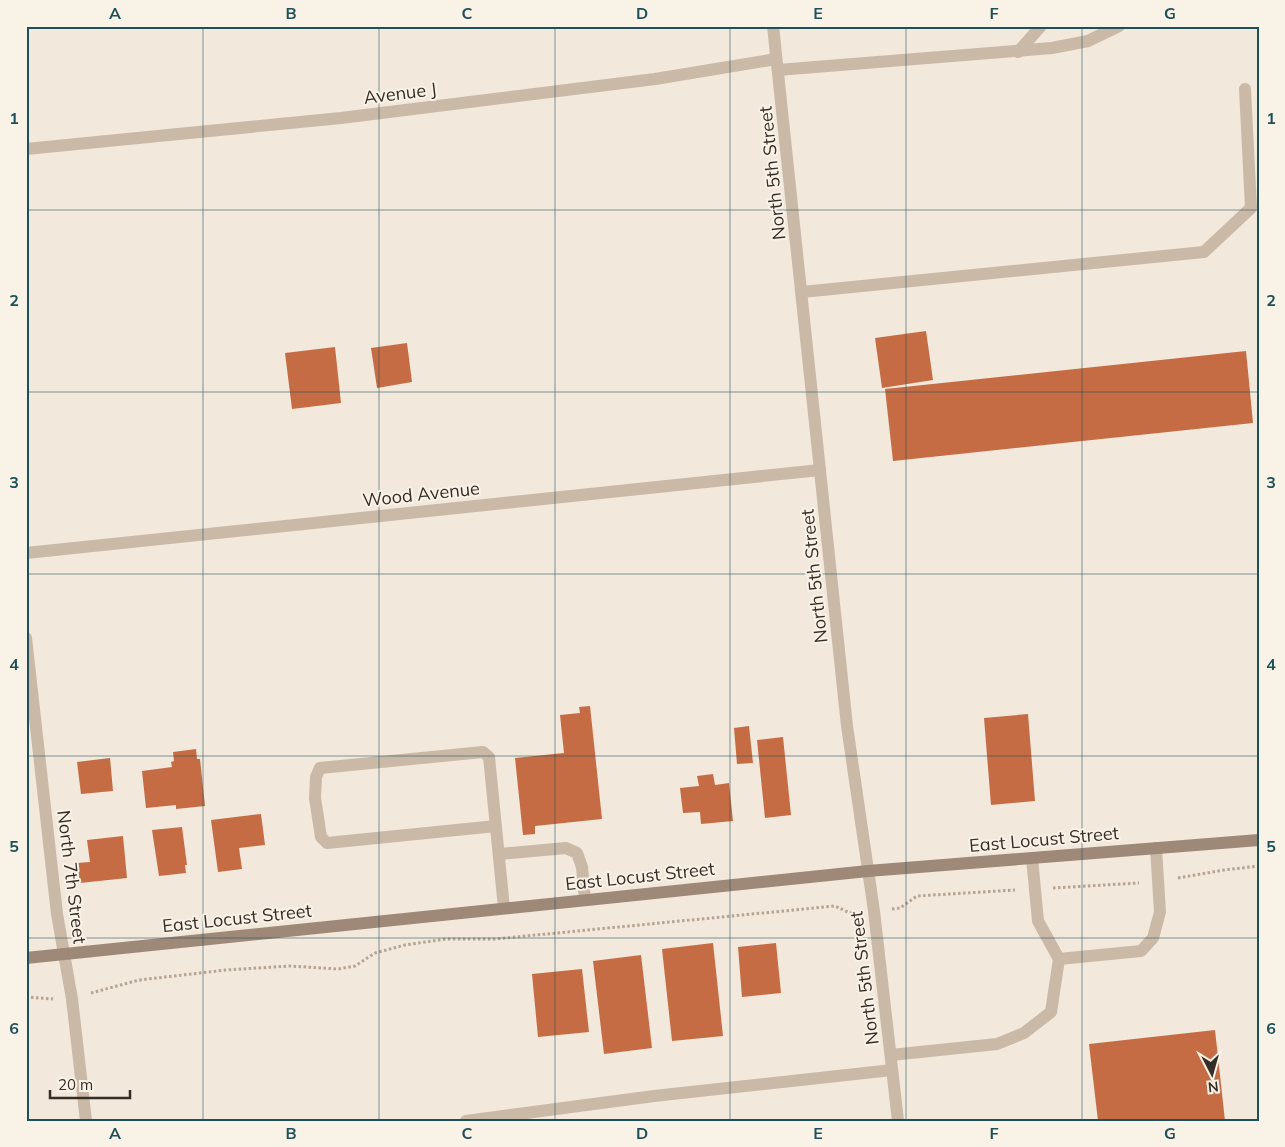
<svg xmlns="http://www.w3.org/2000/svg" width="1285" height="1147" viewBox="0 0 1285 1147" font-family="Mulish,sans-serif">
<rect width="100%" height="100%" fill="#f2e8db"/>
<!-- building -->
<g fill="#c66c44">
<polygon points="926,331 933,380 882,388 875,338"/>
<polygon points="407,343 412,382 377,388 371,348"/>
<polygon points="335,347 341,403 292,409 285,353"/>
<polygon points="1246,351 1253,423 893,461 885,389"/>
<polygon points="590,706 602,819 535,826 535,834 523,835 515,758 564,753 560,715 580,713 579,707"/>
<polygon points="1028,714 1035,801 991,805 984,718"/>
<polygon points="749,726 753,763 737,764 734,728"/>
<polygon points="783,737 791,815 765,818 757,740"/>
<polygon points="196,749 197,759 200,759 205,806 176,809 176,805 146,808 142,771 172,767 171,762 174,761 173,752"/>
<polygon points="110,758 113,791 81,794 77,762"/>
<polygon points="713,774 715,785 729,783 733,821 701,824 700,812 683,813 680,788 699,786 697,776"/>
<polygon points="261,814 265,845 239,848 242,869 218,872 211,820"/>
<polygon points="182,827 187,865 185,865 186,873 159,876 152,830"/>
<polygon points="123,836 127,878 80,883 77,863 90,862 87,840"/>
<polygon points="713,943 723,1036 672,1041 662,949"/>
<polygon points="776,943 781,993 742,997 738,947"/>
<polygon points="641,955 652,1048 604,1054 593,961"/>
<polygon points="582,969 589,1032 538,1037 532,974"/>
<polygon points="1215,1030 1225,1121 1098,1121 1089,1044"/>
</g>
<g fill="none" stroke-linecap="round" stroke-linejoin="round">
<!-- path -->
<g stroke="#b6a391" stroke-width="3" stroke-dasharray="2.5 2.5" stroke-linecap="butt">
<polyline points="1178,878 1224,870 1259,866"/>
<polyline points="1053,888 1139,883"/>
<polyline points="892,909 900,908 917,896 1015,890"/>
<polyline points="91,993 139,980 226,970 290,966 338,969 355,966 375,953 405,945 446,939 495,939 835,906 850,913 856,912"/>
<polyline points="26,997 53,999"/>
</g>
<!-- lane -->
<g stroke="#cab9a7" stroke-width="12">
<polyline points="1018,52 1041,26"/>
<polyline points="778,70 1052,48 1088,41 1119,26"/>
<polyline points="802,292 1204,252 1251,208 1245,89"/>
<polyline points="496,826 327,843 321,837 315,798 316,777 320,768 483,752 489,757 504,908"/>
<polyline points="499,854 566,848 577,853 582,867 585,900"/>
<polyline points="1032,858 1038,921 1059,959 1141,951 1153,938 1160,912 1156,848"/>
<polyline points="891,1055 997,1044 1024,1033 1051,1012 1059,959"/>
<polyline points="466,1121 654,1096 892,1070"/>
</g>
<!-- street -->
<g stroke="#cab9a7" stroke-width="12">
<polyline points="773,26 847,726 874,911 898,1121"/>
<polyline points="26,149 341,118 655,79 776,59"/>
<polyline points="26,553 820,470"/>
<polyline points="26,638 57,914 72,999 86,1121"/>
</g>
<!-- secondary -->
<polyline stroke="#9e8878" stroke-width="12" points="26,958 868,871 1259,840"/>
</g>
<!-- grid -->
<path fill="none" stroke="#1d5058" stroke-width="1" stroke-opacity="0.55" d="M203,26V1121M379,26V1121M555,26V1121M730,26V1121M906,26V1121M1082,26V1121M26,210H1259M26,392H1259M26,574H1259M26,756H1259M26,938H1259"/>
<g text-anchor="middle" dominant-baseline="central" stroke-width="4" stroke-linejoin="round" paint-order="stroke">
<!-- street labels -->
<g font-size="18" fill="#362d27" stroke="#f9f2e7">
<text transform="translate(400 93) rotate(-7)">Avenue J</text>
<text transform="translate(772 173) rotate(-96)">North 5th Street</text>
<text transform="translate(421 494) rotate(-6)">Wood Avenue</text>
<text transform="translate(814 576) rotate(-96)">North 5th Street</text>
<text transform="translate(1044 839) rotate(-5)">East Locust Street</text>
<text transform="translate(640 876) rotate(-6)">East Locust Street</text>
<text transform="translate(72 877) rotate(83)">North 7th Street</text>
<text transform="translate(237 918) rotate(-6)">East Locust Street</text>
<text transform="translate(864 978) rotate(-97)">North 5th Street</text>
</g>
</g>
<!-- border -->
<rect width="1285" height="1147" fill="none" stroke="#f9f2e7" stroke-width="55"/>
<!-- north arrow -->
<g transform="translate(1212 1074) rotate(174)" stroke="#f9f2e7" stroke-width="4" paint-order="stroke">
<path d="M0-4L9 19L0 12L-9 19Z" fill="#362d27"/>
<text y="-8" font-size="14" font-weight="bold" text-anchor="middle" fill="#362d27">N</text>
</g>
<!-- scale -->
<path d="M50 1090v8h80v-8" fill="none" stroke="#362d27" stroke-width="2.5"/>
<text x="58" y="1090" font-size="15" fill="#362d27" stroke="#f9f2e7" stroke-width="4" paint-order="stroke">20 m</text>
<rect x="28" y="28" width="1230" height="1092" fill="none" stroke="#1d5058" stroke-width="2"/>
<g font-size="16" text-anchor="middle" font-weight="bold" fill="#1d5058">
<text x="115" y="19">A</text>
<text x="291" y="19">B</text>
<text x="467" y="19">C</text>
<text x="642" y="19">D</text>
<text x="818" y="19">E</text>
<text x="994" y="19">F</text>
<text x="1170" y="19">G</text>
<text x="14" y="124">1</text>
<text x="1271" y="124">1</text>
<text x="14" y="306">2</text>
<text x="1271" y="306">2</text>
<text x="14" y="488">3</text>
<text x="1271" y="488">3</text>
<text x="14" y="670">4</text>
<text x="1271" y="670">4</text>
<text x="14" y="852">5</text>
<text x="1271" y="852">5</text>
<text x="14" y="1034">6</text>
<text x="1271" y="1034">6</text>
<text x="115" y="1139">A</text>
<text x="291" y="1139">B</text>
<text x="467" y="1139">C</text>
<text x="642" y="1139">D</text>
<text x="818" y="1139">E</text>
<text x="994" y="1139">F</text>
<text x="1170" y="1139">G</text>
</g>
</svg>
